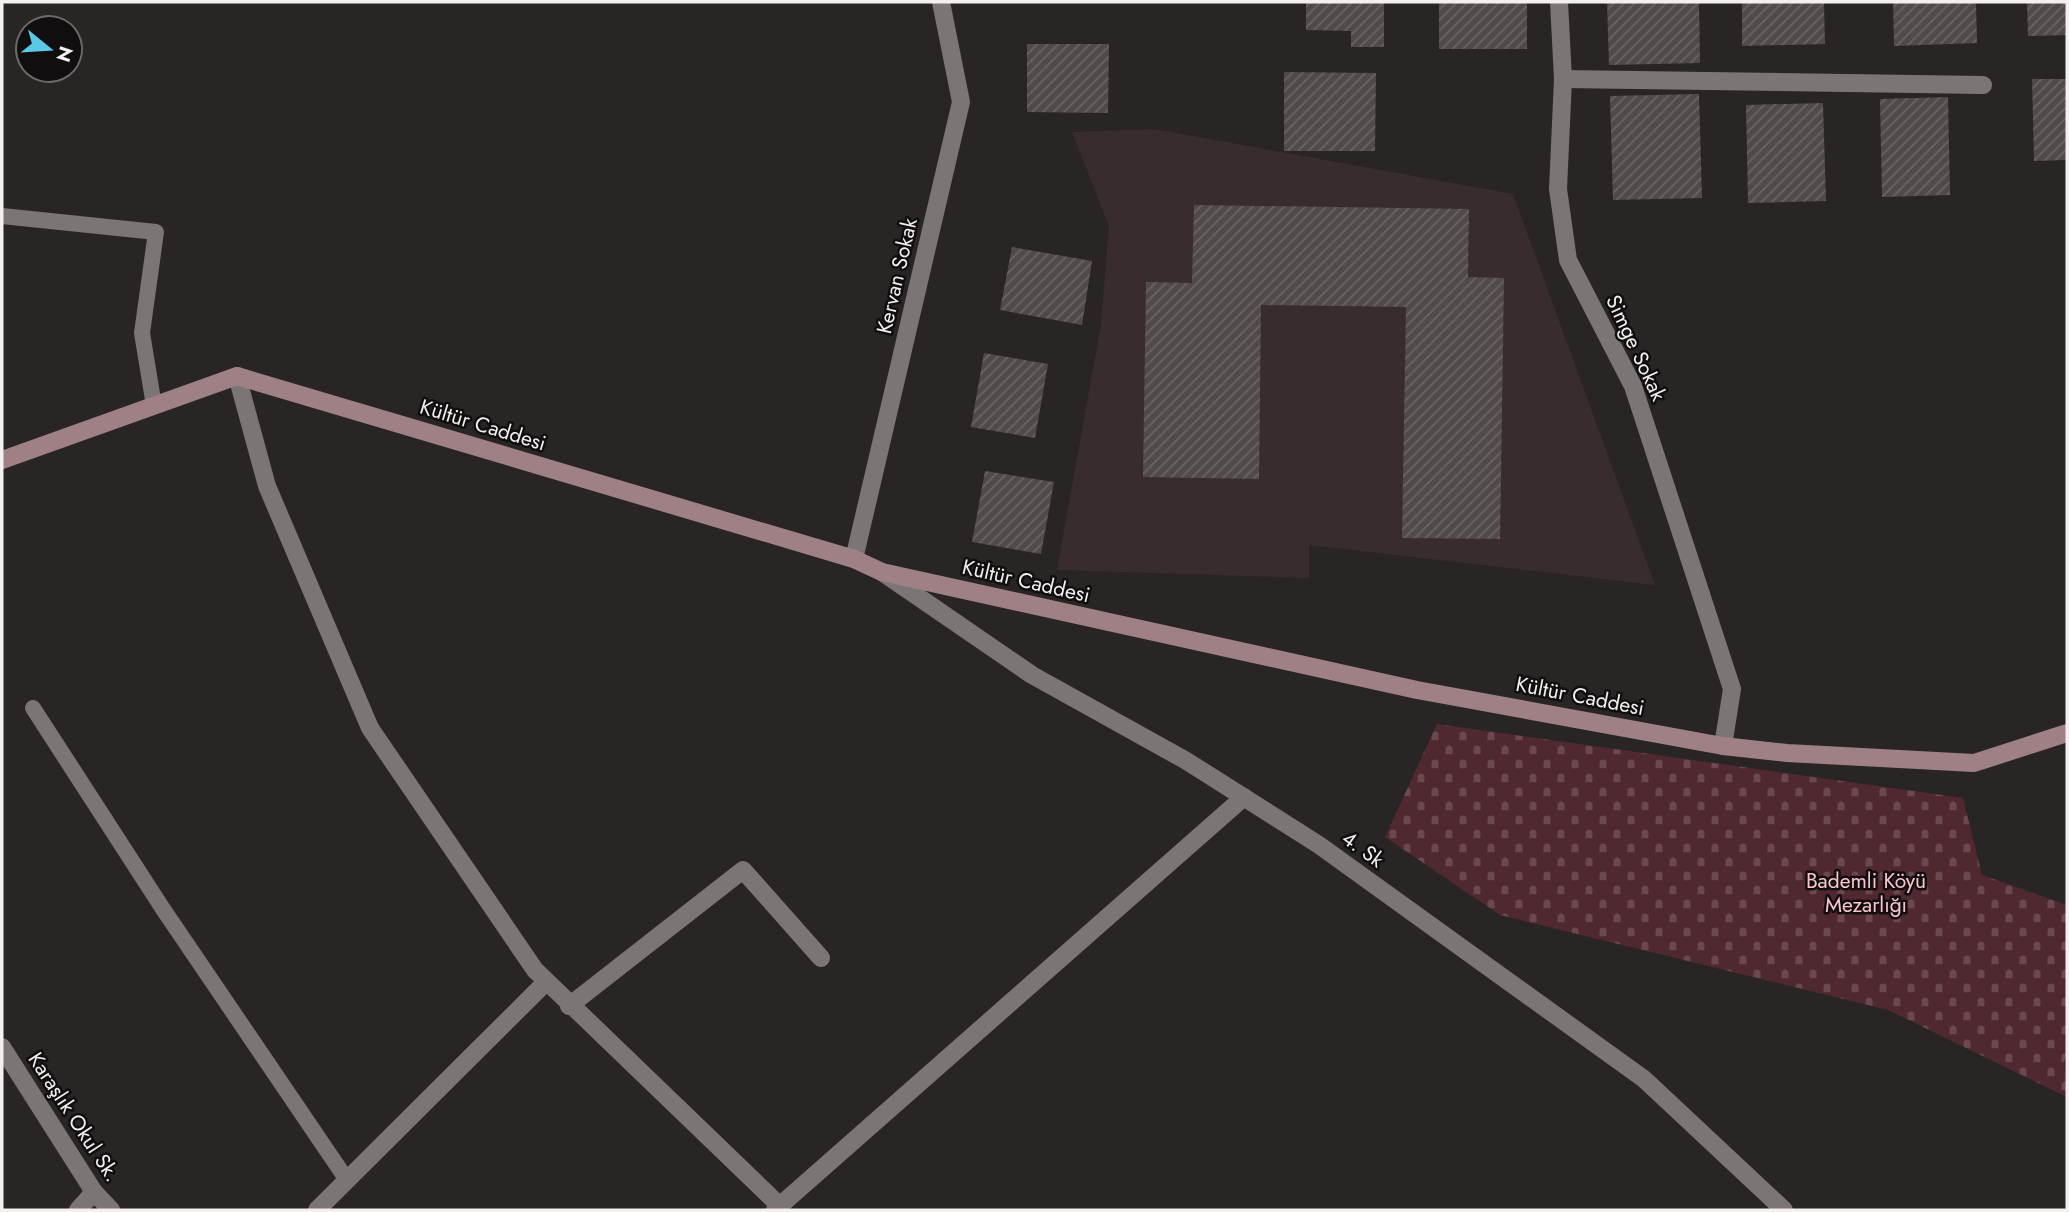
<svg xmlns="http://www.w3.org/2000/svg" width="2069" height="1212" viewBox="0 0 2069 1212" font-family="Jost,sans-serif">
<defs>
<pattern id="cemetery-stones" width="16" height="16" patternUnits="userSpaceOnUse" patternTransform="scale(1.75)"><rect width="16" height="16" fill="#50282f"/><path d="M2 7V4a2 2 0 0 1 4 0v3zM10 15v-3a2 2 0 0 1 4 0v3z" fill="#6a484e"/></pattern>
<pattern id="building-hatch" width="6" height="6" patternUnits="userSpaceOnUse" patternTransform="scale(1.75)"><rect width="6" height="6" fill="#504a4b"/><path d="M-1 1l2-2M0 6l6-6M5 7l2-2" fill="none" stroke="#6a6465"/></pattern>
</defs>
<rect width="100%" height="100%" fill="#2a2525"/>
<!-- built -->
<polygon fill="#382c2e" points="1154,129 1513,194 1655,585 1309,545 1309,578 1057,570 1101,324 1109,226 1072,132"/>
<!-- cemetery -->
<polygon fill="url(#cemetery-stones)" points="1437,724 1963,798 1982,875 2067,905 2067,1055 2064,1062 2067,1097 1888,1010 1500,915 1385,837"/>
<!-- building -->
<g fill="url(#building-hatch)">
<polygon points="1306,2 1384,2 1384,47 1351,47 1351,31 1306,30"/>
<rect x="1439" y="2" width="88" height="47"/>
<polygon points="1607,2 1699,2 1700,63 1609,65"/>
<polygon points="1742,2 1824,2 1825,44 1742,46"/>
<polygon points="1893,2 1976,2 1977,43 1894,46"/>
<polygon points="2027,2 2067,2 2067,35 2028,36"/>
<polygon points="1027,44 1109,44 1108,113 1027,112"/>
<polygon points="1284,72 1376,73 1375,151 1284,151"/>
<polygon points="2032,79 2067,79 2067,160 2034,161"/>
<polygon points="1699,94 1702,198 1613,200 1610,96"/>
<polygon points="1948,97 1950,195 1882,197 1880,99"/>
<polygon points="1823,103 1826,201 1748,203 1746,105"/>
<polygon points="1194,205 1469,209 1468,277 1504,278 1500,539 1402,538 1406,307 1261,305 1259,479 1143,477 1146,282 1192,283"/>
<polygon points="1012,247 1092,261 1082,325 1000,310"/>
<polygon points="984,353 1048,364 1035,438 971,427"/>
<polygon points="985,471 1054,482 1041,554 972,542"/>
</g>
<g fill="none" stroke-linecap="round" stroke-linejoin="round">
<!-- lane -->
<g stroke="#7c7575" stroke-width="16">
<polyline points="2,216 156,232 142,333 154,406"/>
<polyline points="33,708 163,909 347,1180"/>
</g>
<!-- street -->
<g stroke="#7c7575" stroke-width="18">
<polyline points="1559,2 1563,79 1558,189 1568,260 1633,386 1732,689 1723,746"/>
<polyline points="1563,79 1983,85"/>
<polyline points="237,376 267,486 370,728 535,970 780,1206"/>
<polyline points="854,559 961,102 941,2"/>
<polyline points="882,572 1032,675 1185,760 1319,845 1644,1079 1784,1210"/>
<polyline points="569,1006 743,870 821,958"/>
<polyline points="2,1047 94,1192 111,1210"/>
<polyline points="78,1210 94,1192"/>
<polyline points="317,1210 546,982"/>
<polyline points="775,1210 1244,797"/>
</g>
<!-- secondary -->
<polyline stroke="#9f8185" stroke-width="18" points="2,460 237,376 854,559 882,572 1417,690 1723,746 1787,753 1974,763 2067,733"/>
</g>
<g text-anchor="middle" dominant-baseline="central" stroke-width="5" stroke-linejoin="round" paint-order="stroke">
<!-- street labels -->
<g font-size="21" fill="#f4f0f1" stroke="#110e0f">
<text transform="translate(897 276) rotate(-77)">Kervan Sokak</text>
<text transform="translate(1636 348) rotate(65)">Simge Sokak</text>
<text transform="translate(483 425) rotate(17)">Kültür Caddesi</text>
<text transform="translate(1026 581) rotate(13)">Kültür Caddesi</text>
<text transform="translate(1580 696) rotate(11)">Kültür Caddesi</text>
<text transform="translate(1363 849) rotate(36)">4. Sk</text>
<text transform="translate(74 1117) rotate(57)">Karaşlık Okul Sk.</text>
</g>
<!-- park labels -->
<g font-size="21" fill="#fcc5cd" stroke="#110e0f">
<text x="1866" y="881">Bademli Köyü<tspan x="1866" dy="24">Mezarlığı</tspan></text>
</g>
</g>
<!-- border -->
<rect width="2069" height="1212" fill="none" stroke="#f4f0f1" stroke-width="7"/>
<!-- north arrow -->
<g transform="translate(49 49) rotate(108)"><circle r="33" fill="#110e0f" stroke="#6c6869" stroke-width="2"/>
<path d="M0-5L12 26L0 18L-12 26Z" fill="#5ac8e6"/>
<text y="-10" font-size="19" font-weight="bold" text-anchor="middle" fill="#f4f0f1">N</text>
</g>
</svg>
